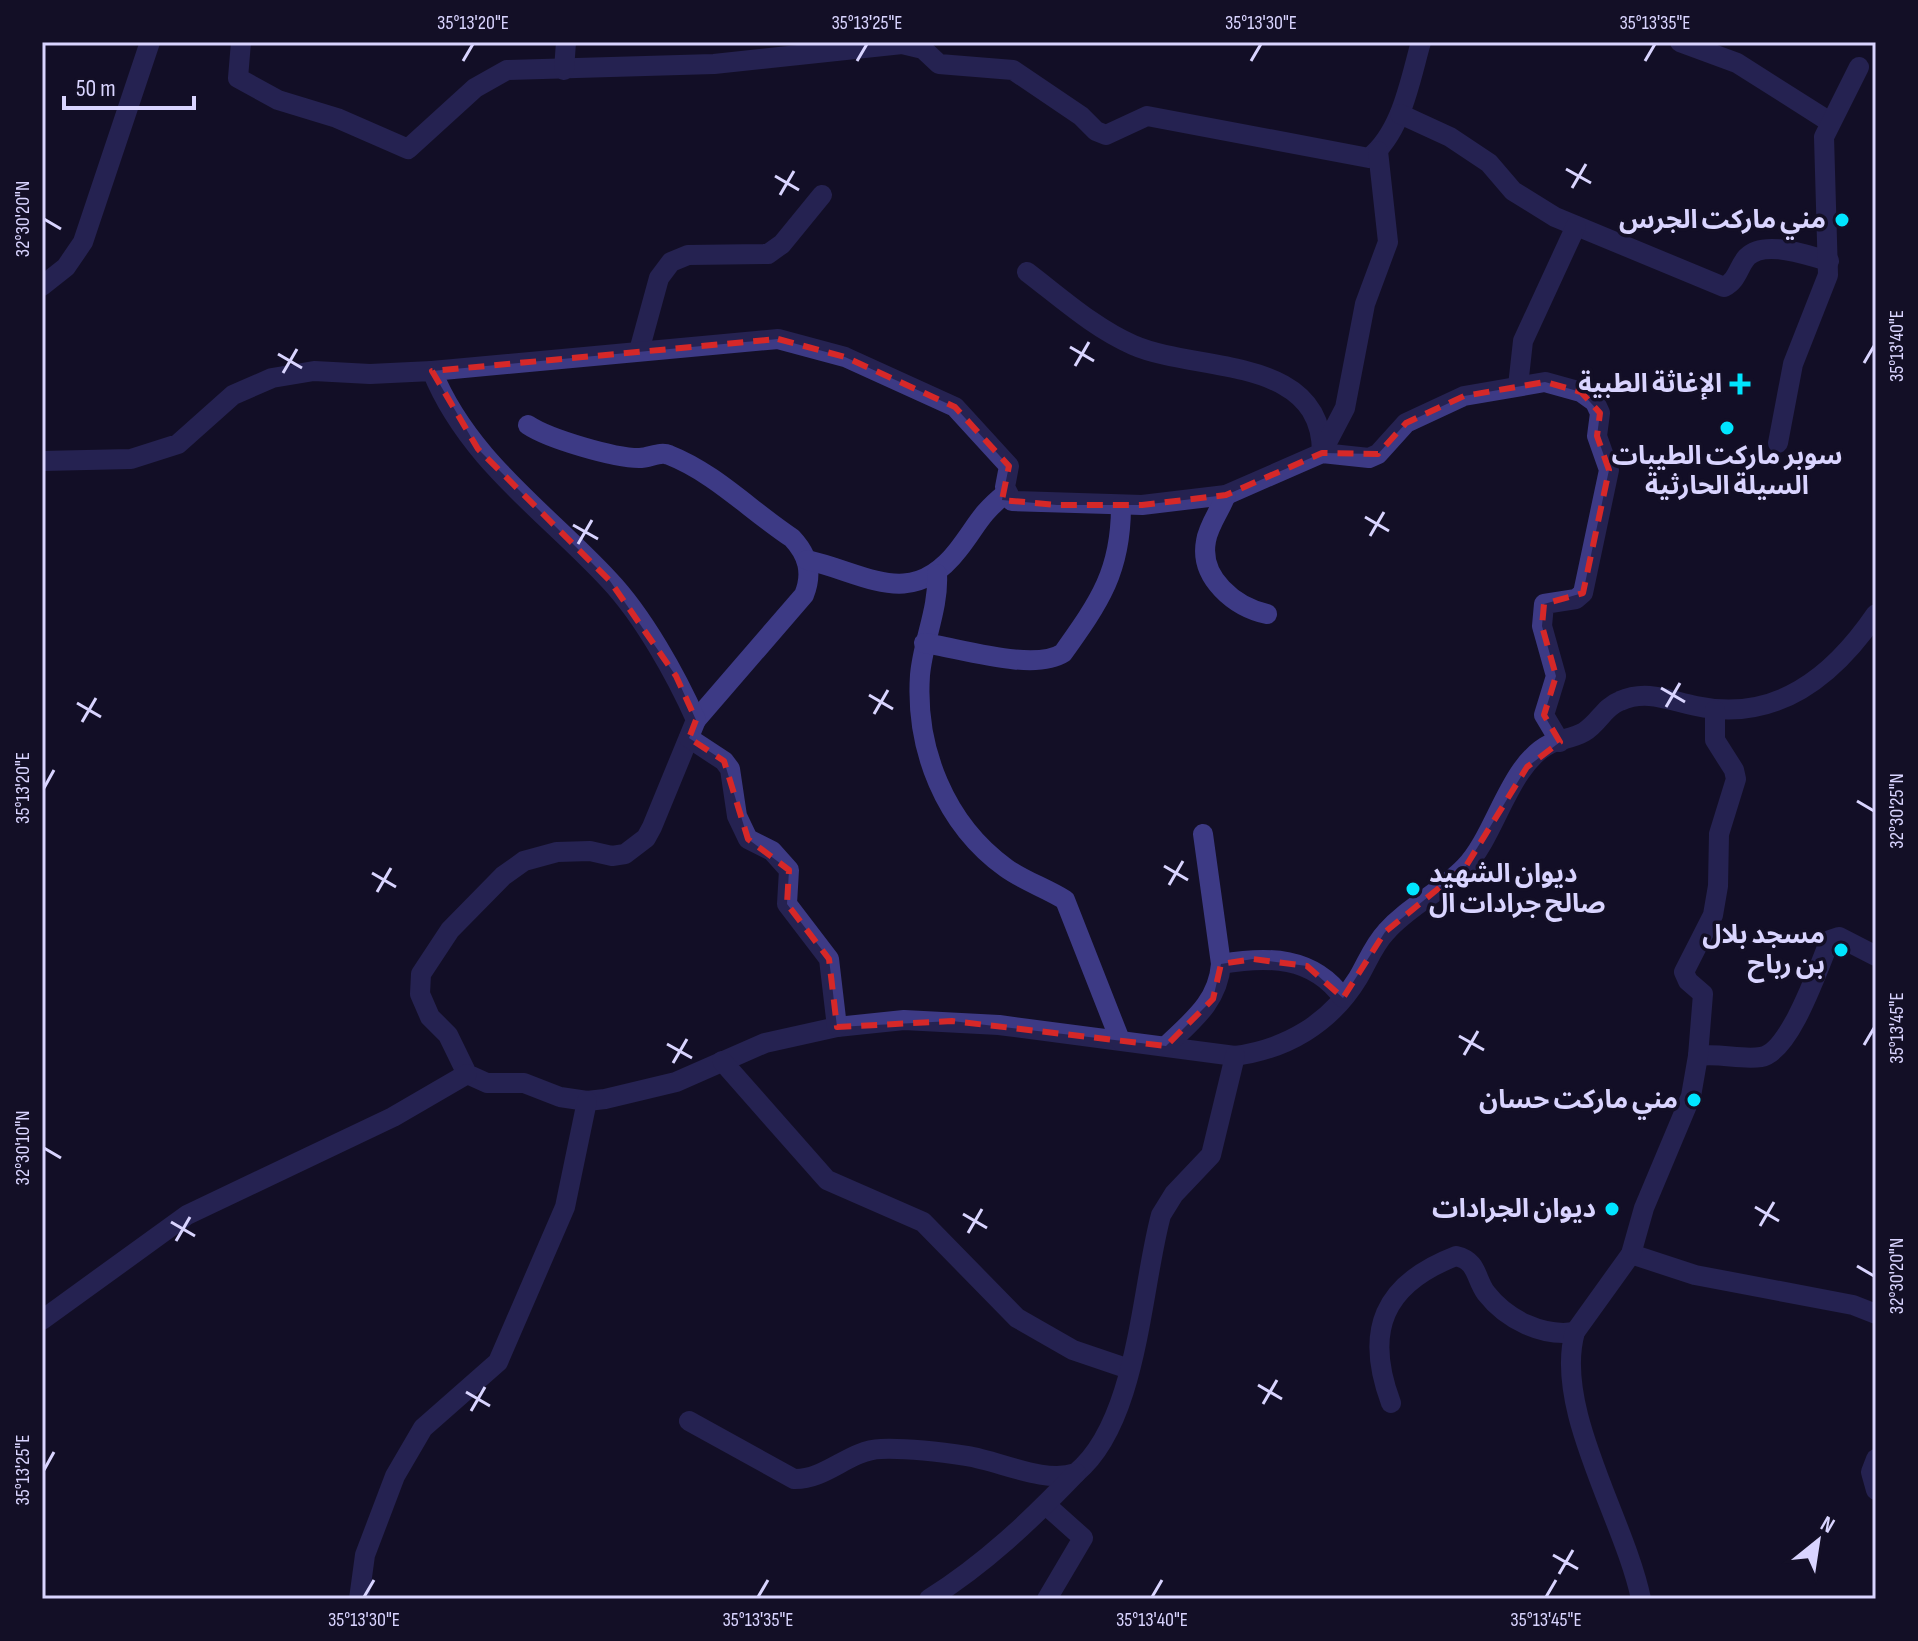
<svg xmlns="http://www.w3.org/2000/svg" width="1918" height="1641" viewBox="0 0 1918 1641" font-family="'Sofia Sans Condensed','Noto Sans Arabic',sans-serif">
<rect width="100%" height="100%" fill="#130f26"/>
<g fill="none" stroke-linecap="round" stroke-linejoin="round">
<!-- minor -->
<g stroke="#3d3a85" stroke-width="20">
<path d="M241,42L238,78L278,100L337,118L408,149L475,88L507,70L714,64L902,44L923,49L939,64L1013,70L1081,116L1096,131L1106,135L1147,116L1369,158C1402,132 1410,80 1421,42"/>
<polyline points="1680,42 1737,63 1830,122"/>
<polyline points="564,70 566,42"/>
<path d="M1400,114L1450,137L1489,163L1513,191L1555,217L1724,287C1738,280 1738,267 1747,257C1765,239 1808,256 1829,261"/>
<path d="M1027,272C1060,297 1094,328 1133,345C1197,373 1322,354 1322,453"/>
<polyline points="42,286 66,267 83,242 150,42"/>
<polyline points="639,351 659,278 671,262 688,255 768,254 782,244 822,195"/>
<polyline points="432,371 778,339 845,357 955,407 1009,466 1005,487 1012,501 1142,505 1226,495 1322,453 1369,458 1378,454 1406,423 1464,396 1545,382 1581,392 1595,402 1600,413 1597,436 1609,470 1583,593 1576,599 1544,604 1542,626 1556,676 1544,715 1560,742"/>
<polyline points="1518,386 1523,341 1576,226"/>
<path d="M528,425C549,439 614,458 639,458C650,458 660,451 669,455C715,473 751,511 792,538C808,555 813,573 804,595L696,720"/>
<polyline points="1778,443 1793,364 1828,275 1824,137 1859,67"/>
<polyline points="1323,450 1345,408 1365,304 1388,242 1378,151"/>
<path d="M42,461L131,459L178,444L233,395L272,378L314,371L370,374L432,371C468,460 546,512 609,580C643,616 676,675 696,720L652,827L646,838L625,854L612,856L590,851L557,852L524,861L503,876L450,930L421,974L420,994L430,1017L448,1035L467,1074L487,1083H524L560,1097L587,1101L605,1099L676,1082L765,1043L837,1027L904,1020L999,1025L1235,1056C1286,1049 1330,1024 1358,978C1367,963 1373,946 1386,932C1409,906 1441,892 1465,867C1496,835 1509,764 1550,744C1561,739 1574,738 1584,732C1599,723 1604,707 1620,701C1647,689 1670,701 1696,706C1776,723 1833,677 1876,614"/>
<path d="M1226,495C1221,509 1208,526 1206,541C1199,578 1235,607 1267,614"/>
<path d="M807,560C866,573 911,611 958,550C977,526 979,515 1005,494"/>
<path d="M937,574C939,608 923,641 920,675C915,749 945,824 1006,868C1024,881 1046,888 1065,900L1120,1040"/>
<path d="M924,643C959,648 1034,672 1063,653C1100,601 1121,571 1121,506"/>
<polyline points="689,738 724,761 730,769 737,816 748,839 772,851 789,870 787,904 829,959 837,1027"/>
<path d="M1221,964C1268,956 1313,956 1343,998"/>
<path d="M1166,1046C1192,1021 1218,1002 1221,964L1203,834"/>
<path d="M1698,1056C1720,1053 1741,1060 1761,1057C1790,1053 1819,966 1830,940L1839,937L1876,956"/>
<polyline points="722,1061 827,1180 923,1222 1017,1318 1073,1350 1129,1369"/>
<polyline points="1631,1254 1695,1275 1853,1305 1876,1314"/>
<polyline points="42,1320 187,1215 393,1117 467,1074"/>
<path d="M1391,1403C1364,1331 1383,1284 1456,1256C1478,1261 1475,1278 1486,1293C1507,1320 1543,1337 1575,1332"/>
<path d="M689,1421L794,1479C826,1480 849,1450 881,1449C908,1448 940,1452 967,1456C1000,1461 1044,1484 1076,1473C1138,1422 1141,1288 1161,1215L1174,1194L1211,1155L1235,1056"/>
<polyline points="1876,1459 1871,1472 1876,1490"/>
<polyline points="1046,1505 1083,1538 1047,1599"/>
<polyline points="359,1599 365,1555 395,1476 423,1428 498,1362 565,1207 587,1101"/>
<path d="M929,1599C985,1564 1031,1520 1076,1473"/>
<path d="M1641,1599C1625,1520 1553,1409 1575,1332L1631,1254L1644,1208L1691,1096L1698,1056L1703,994L1688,981L1684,972L1713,915L1718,886L1719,834L1736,779L1734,770L1715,740V710"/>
</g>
</g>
<!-- marked area -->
<path d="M0 0H1918V1641H0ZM778,339L845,357L955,407L1009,466L1002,500L1057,505H1142L1226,495L1322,453L1378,454L1406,423L1464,396L1545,382L1581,392L1600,413L1597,436L1609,470L1583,593L1544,604L1542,626L1556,676L1544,715L1560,742L1527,767L1466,866L1385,932L1343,998L1307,966L1253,959L1221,964L1213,999L1166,1046L952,1021L837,1027L829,959L787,904L789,870L748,839L724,761L689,738L696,720L676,676L610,581L478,449L432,371Z" fill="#130f26" fill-opacity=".55" fill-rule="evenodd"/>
<path fill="none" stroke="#d62828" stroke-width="6" stroke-dasharray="16 10" stroke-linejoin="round" d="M778,339L845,357L955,407L1009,466L1002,500L1057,505H1142L1226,495L1322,453L1378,454L1406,423L1464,396L1545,382L1581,392L1600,413L1597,436L1609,470L1583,593L1544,604L1542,626L1556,676L1544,715L1560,742L1527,767L1466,866L1385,932L1343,998L1307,966L1253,959L1221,964L1213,999L1166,1046L952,1021L837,1027L829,959L787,904L789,870L748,839L724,761L689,738L696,720L676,676L610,581L478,449L432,371Z"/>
<!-- ticks -->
<path fill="none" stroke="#d9d4ff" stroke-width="3" d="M463,61L473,44M857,61L867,44M1251,61L1261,44M1645,61L1655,44M1566,169L1591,183M775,176L799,190M1572,188L1586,164M780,195L794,171M44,219L61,229M1070,347L1094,361M278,354L302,368M1864,363L1874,346M1075,366L1089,342M283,373L297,349M1365,517L1389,531M573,525L598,539M1370,536L1384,512M578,544L592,520M1661,688L1685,702M869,695L893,709M77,703L101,717M1666,707L1680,683M874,714L888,690M82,722L96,698M44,788L54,770M1857,801L1874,811M1164,866L1188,880M372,873L396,887M1169,885L1183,861M377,892L391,868M1459,1036L1484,1050M667,1044L692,1058M1864,1045L1874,1028M1464,1055L1478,1031M673,1063L687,1039M44,1148L61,1158M1755,1207L1779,1221M963,1214L987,1228M171,1222L195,1236M1760,1226L1774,1202M968,1233L982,1209M176,1241L190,1217M1857,1266L1874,1276M1258,1385L1282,1399M466,1392L490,1406M1263,1404L1277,1380M471,1411L485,1387M44,1470L54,1452M1553,1555L1578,1569M1559,1574L1573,1550M364,1597L374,1580M758,1597L768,1580M1152,1597L1162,1580M1546,1597L1556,1580"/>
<!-- markers -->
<g fill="#00e5ff" stroke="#130f26" stroke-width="3">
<circle cx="1842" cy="220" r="8"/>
<path d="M1736 372h8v8h8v8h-8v8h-8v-8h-8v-8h8z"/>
<circle cx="1727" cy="428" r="8"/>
<circle cx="1413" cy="889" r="8"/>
<circle cx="1841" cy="950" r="8"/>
<circle cx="1694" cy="1100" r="8"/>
<circle cx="1612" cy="1209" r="8"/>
</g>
<g text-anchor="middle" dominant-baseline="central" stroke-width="7" stroke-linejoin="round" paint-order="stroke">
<!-- poi labels -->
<g font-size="26" font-weight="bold" fill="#d9d4ff" stroke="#130f26" text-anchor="end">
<text x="1826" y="220">مني ماركت الجرس</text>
<text x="1722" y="384">الإغاثة الطبية</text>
<text x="1727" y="456" text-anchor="middle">سوبر ماركت الطيبات<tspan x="1727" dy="30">السيلة الحارثية</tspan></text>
<text x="1429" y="874" text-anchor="start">ديوان الشهيد<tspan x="1429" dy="30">صالح جرادات ال</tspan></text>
<text x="1825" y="935">مسجد بلال<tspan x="1825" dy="30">بن رباح</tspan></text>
<text x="1678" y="1100">مني ماركت حسان</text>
<text x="1596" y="1209">ديوان الجرادات</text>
</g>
</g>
<!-- border -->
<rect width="1918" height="1641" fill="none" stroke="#130f26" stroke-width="88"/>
<!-- north arrow -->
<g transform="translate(1818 1541) rotate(30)" stroke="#130f26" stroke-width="6" paint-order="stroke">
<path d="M0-6L14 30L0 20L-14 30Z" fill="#d9d4ff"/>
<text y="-12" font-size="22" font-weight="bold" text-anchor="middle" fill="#d9d4ff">N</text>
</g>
<!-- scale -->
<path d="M64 96v12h130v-12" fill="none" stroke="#d9d4ff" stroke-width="4"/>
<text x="76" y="96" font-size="24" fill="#d9d4ff" stroke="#130f26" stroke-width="6" paint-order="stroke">50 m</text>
<rect x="44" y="44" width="1830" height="1553" fill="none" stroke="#d9d4ff" stroke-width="3"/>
<g font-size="20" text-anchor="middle" fill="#d9d4ff">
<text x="473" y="29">35°13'20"E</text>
<text x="867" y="29">35°13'25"E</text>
<text x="1261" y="29">35°13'30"E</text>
<text x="1655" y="29">35°13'35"E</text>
<text transform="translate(22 219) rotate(-90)" y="7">32°30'20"N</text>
<text transform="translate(1896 346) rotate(-90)" y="7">35°13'40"E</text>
<text transform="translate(22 788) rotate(-90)" y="7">35°13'20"E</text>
<text transform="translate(1896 811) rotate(-90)" y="7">32°30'25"N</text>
<text transform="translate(1896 1028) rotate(-90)" y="7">35°13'45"E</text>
<text transform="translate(22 1148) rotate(-90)" y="7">32°30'10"N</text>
<text transform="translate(1896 1276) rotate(-90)" y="7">32°30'20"N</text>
<text transform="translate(22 1470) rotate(-90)" y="7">35°13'25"E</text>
<text x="364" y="1626">35°13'30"E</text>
<text x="758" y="1626">35°13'35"E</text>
<text x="1152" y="1626">35°13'40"E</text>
<text x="1546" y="1626">35°13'45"E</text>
</g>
</svg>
